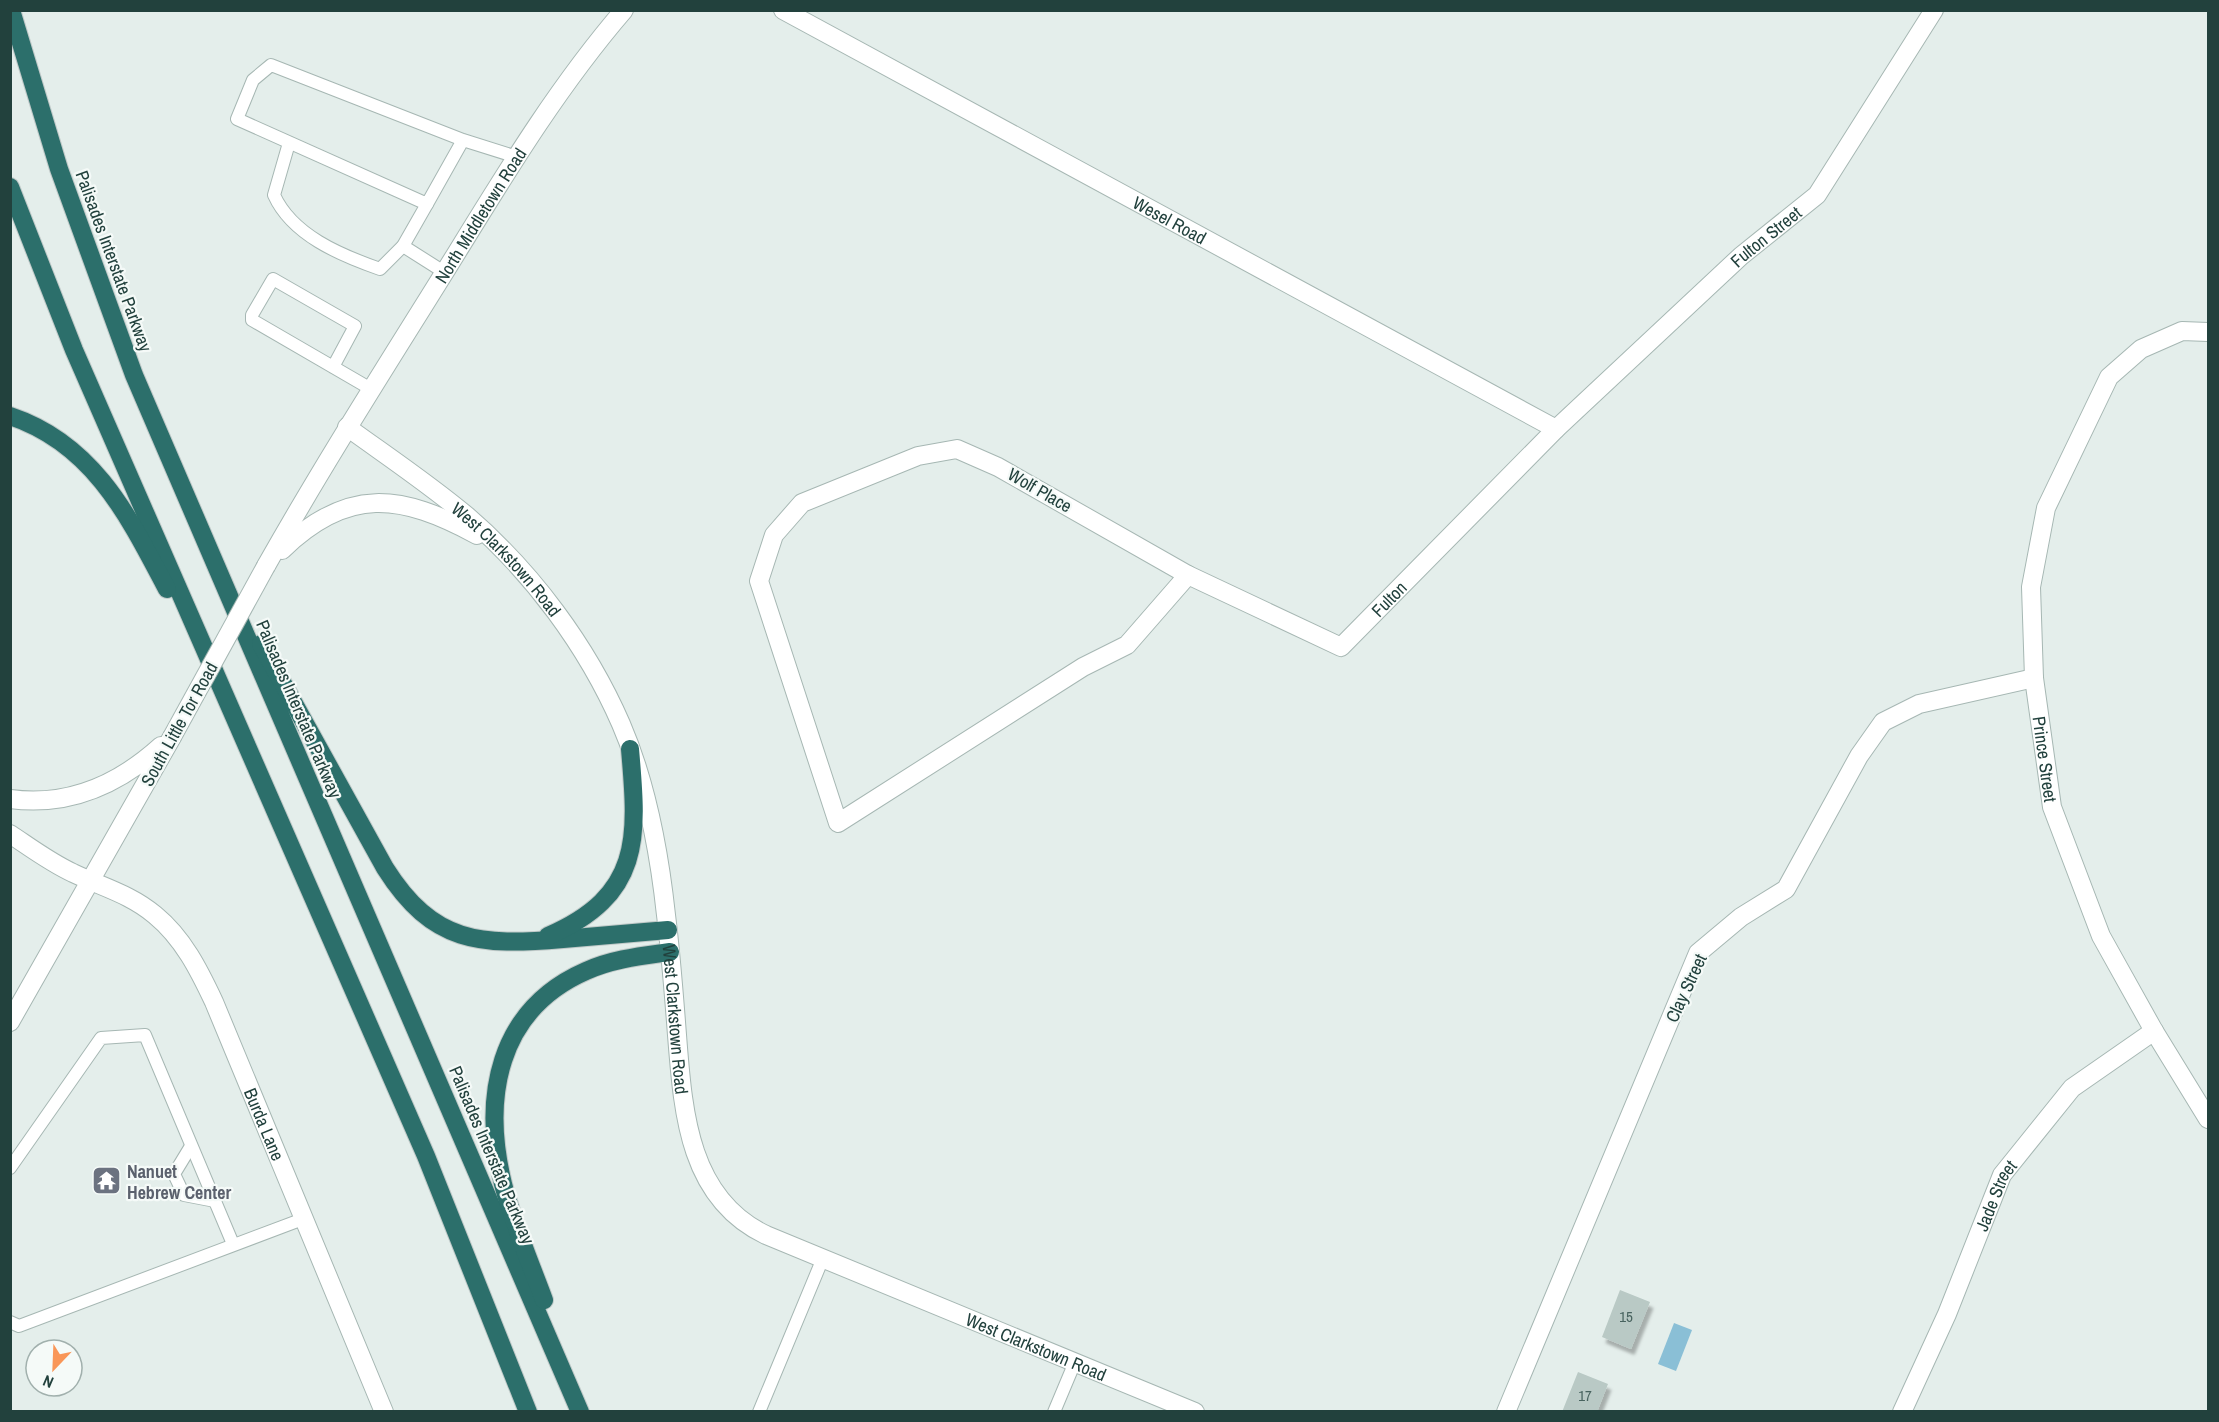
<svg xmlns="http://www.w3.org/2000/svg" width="2219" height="1422" viewBox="0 0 2219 1422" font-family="'Archivo Narrow',sans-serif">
<defs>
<filter id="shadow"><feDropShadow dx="3.5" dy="6" stdDeviation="1.5" flood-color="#0004"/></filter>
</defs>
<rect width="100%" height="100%" fill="#e4eeeb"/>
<!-- water -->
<polygon fill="#8abfd6" points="1674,1323 1692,1330 1676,1371 1658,1364"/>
<!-- building -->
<g fill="#b9c9c5" filter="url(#shadow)">
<polygon points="1620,1290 1650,1302 1631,1349 1602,1337"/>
<polygon points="1578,1372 1608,1384 1597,1412 1562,1412"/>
</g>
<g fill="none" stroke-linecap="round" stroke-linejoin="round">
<defs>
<g id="service">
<polyline points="463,140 427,204 237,119 253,80 271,65 463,140 517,157"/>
<path d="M289,143L274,195C292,235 340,255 380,269L403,246L427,204"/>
<polyline points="403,246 444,272"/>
<polyline points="333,367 355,326 273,279 252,315 252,320 371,389"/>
<polyline points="191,1146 174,1174 184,1195 215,1201"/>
<polyline points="10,1168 101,1038 145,1035 233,1244"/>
<polyline points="10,1322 19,1326 303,1219"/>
<polyline points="759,1412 823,1258"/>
<polyline points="1054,1412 1075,1362"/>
</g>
<g id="minor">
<path id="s1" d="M783,10L1556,429"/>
<path id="s2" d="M2208,332L2182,331L2141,349L2109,377L2046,508L2031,587L2034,678L2052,807L2101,936L2154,1031L2208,1119"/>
<polygon points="957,449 998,467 1188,575 1127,645 1083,667 838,823 759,581 774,535 802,503 918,456"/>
<path id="s3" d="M1188,575L1341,647L1556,429L1741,256L1817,195L1934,10"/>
<polyline points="1506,1412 1698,953 1741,917 1786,889 1859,756 1883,722 1919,704 2034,678"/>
<path id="s4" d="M1902,1412L1947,1314L2002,1175L2072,1088L2154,1031"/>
</g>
<g id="tertiary">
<path id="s5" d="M347,427C387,456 429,484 467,516C532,572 587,646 621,724C647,784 659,850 666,915C671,955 674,995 677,1035C683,1111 688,1198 766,1235L1195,1412"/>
<path d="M282,550C348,486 401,494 477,535"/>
<path id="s6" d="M266,566C323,465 385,368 446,270C501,181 555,90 624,10"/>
<path d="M10,799C69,807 118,785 161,746"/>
<path id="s7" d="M10,834C31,848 51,863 73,873C102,887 130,894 155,915C183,938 199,970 214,1002L384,1412"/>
<polyline points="10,1022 172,737"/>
</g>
<g id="motorway">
<polyline points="11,10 59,169 134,375 580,1412"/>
<polyline points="10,187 74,350 426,1156 528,1412"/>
<path d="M10,416C94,444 129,517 167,589"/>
<path d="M261,644L385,868C433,944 480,946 563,939C598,936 633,933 668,930"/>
<path d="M548,936C642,895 638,839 630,749"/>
<path d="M544,1300C530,1262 513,1223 503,1184C482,1098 497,1010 586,971C612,959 641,956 670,952"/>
</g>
</defs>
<!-- service casing -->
<use href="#service" stroke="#a6b7b3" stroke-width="14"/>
<!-- minor casing -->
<use href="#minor" stroke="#a6b7b3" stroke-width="20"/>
<!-- tertiary casing -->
<use href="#tertiary" stroke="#a6b7b3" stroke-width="20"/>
<!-- motorway casing -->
<use href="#motorway" stroke="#c1cac9" stroke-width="20"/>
<!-- service -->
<use href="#service" stroke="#fff" stroke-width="12"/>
<!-- minor -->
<use href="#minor" stroke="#fff" stroke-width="18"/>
<!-- tertiary -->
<use href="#tertiary" stroke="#fff" stroke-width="18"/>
<!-- motorway -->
<use href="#motorway" stroke="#2c6f6b" stroke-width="18"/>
<defs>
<polyline id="tertiary-bridge" points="172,737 266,566"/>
</defs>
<!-- tertiary-bridge casing -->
<use href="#tertiary-bridge" stroke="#a6b7b3" stroke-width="20" stroke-linecap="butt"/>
<!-- tertiary-bridge -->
<use href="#tertiary-bridge" stroke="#fff" stroke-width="18"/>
</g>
<!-- icons -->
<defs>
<symbol id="temple-square" viewBox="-11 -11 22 22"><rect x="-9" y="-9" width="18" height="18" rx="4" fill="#6b7280" stroke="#f5faf8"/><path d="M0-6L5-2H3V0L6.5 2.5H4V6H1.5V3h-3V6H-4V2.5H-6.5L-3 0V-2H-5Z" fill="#fff"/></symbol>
</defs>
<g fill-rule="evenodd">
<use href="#temple-square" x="90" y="1164" width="33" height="33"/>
</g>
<g text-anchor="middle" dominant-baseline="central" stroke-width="4.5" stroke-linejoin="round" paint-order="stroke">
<!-- number labels -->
<g font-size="15" fill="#48635f">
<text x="1626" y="1316">15</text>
<text x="1585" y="1395">17</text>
</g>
<!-- street labels -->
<g font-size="18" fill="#22413d" stroke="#f5faf8">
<text stroke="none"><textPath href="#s6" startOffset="411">North Middletown Road</textPath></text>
<text stroke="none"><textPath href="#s1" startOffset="440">Wesel Road</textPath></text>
<text stroke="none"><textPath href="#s3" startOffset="760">Fulton Street</textPath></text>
<text transform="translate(114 261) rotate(70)">Palisades Interstate Parkway</text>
<text transform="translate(1040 490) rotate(30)">Wolf Place</text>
<text stroke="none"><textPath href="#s5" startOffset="208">West Clarkstown Road</textPath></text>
<text stroke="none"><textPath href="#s3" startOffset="237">Fulton</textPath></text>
<text transform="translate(299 709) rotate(67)">Palisades Interstate Parkway</text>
<text transform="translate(179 724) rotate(-61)">South Little Tor Road</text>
<text stroke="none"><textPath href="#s2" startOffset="512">Prince Street</textPath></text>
<text transform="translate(1686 988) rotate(-65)">Clay Street</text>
<text stroke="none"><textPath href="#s5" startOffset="712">West Clarkstown Road</textPath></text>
<text stroke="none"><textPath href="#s7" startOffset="405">Burda Lane</textPath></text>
<text transform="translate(492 1155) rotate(67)">Palisades Interstate Parkway</text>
<text stroke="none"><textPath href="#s4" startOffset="236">Jade Street</textPath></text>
<text stroke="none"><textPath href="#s5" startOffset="1251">West Clarkstown Road</textPath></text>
</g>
<!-- worship labels -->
<g font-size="18" font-weight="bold" fill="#5b616d" stroke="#f5faf8" text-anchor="start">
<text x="127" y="1171">Nanuet<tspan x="127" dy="21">Hebrew Center</tspan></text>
</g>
</g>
<!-- border -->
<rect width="2219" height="1422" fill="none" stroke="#22413d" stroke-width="24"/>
<!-- north arrow -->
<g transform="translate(54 1368) rotate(203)"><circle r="28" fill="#f5faf8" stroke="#a1b0ad" stroke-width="1.5"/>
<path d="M0-4.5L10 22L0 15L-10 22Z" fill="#f99658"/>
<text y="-9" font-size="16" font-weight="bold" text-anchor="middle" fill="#22413d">N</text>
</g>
</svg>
